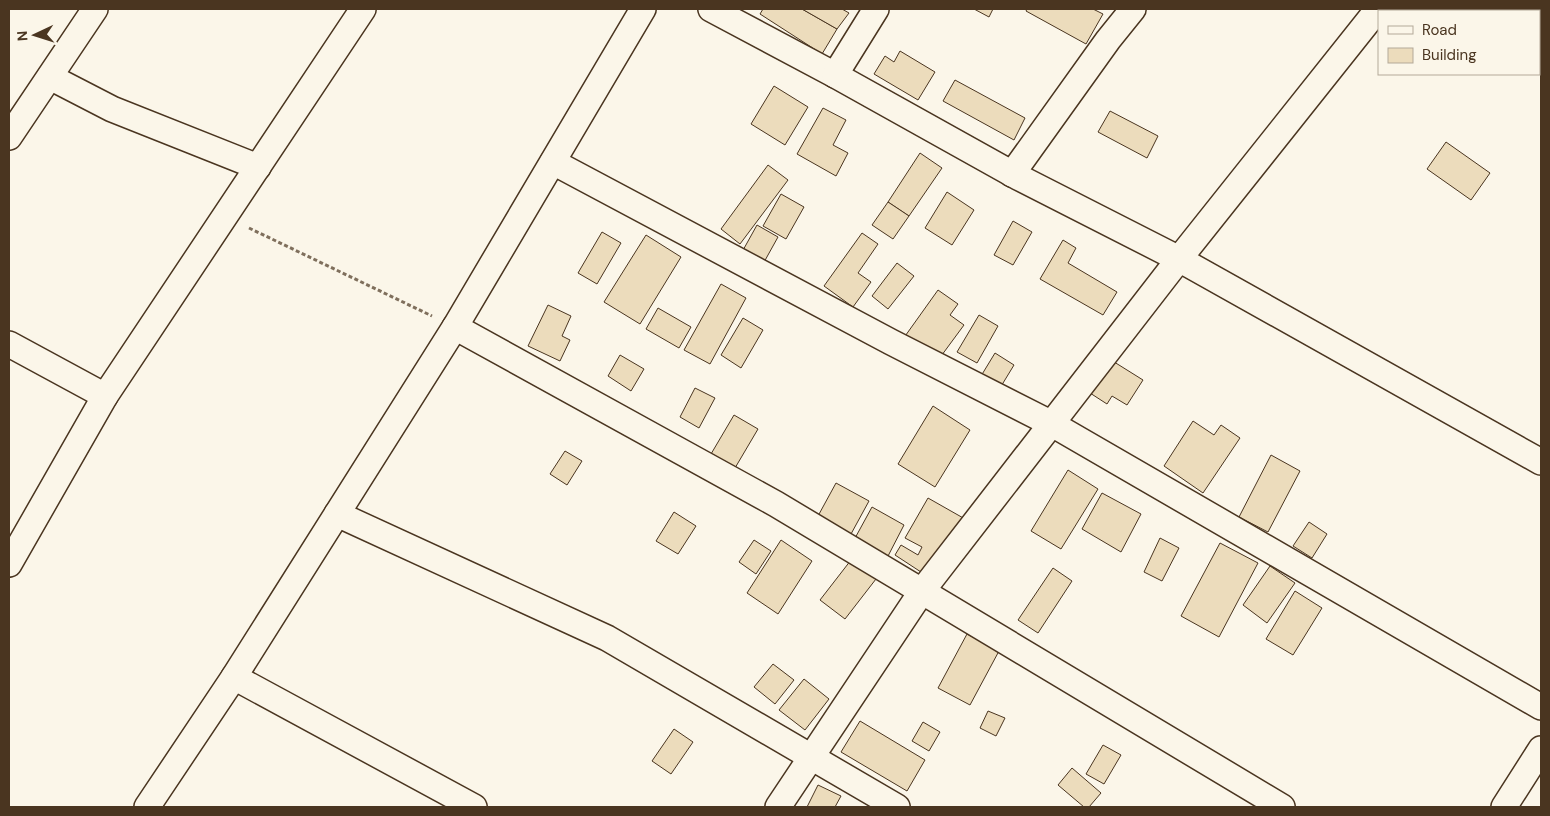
<svg xmlns="http://www.w3.org/2000/svg" width="1550" height="816" viewBox="0 0 1550 816" font-family="'DM Sans',sans-serif">
<rect width="100%" height="100%" fill="#fbf6e9"/>
<!-- building -->
<g fill="#ecdcbc" stroke="#4a3520">
<polygon points="763,9 802,9 837,29 822,54 760,14"/>
<polygon points="802,9 842,9 849,13 837,29"/>
<polygon points="974,9 993,9 989,17"/>
<polygon points="1027,9 1093,9 1103,14 1086,44 1026,11"/>
<polygon points="1417,9 1448,9 1451,11 1415,11"/>
<polygon points="900,51 935,72 918,100 874,74 885,56 894,62"/>
<polygon points="955,80 1025,118 1014,140 943,101"/>
<polygon points="774,86 808,107 785,145 751,124"/>
<polygon points="823,108 846,120 833,145 848,153 836,176 797,154"/>
<polygon points="1110,111 1158,136 1147,158 1098,132"/>
<polygon points="1446,142 1490,173 1471,200 1427,169"/>
<polygon points="920,153 942,168 909,216 888,202"/>
<polygon points="768,165 788,180 740,244 721,229"/>
<polygon points="947,192 974,210 952,245 925,228"/>
<polygon points="781,194 804,207 786,239 763,226"/>
<polygon points="888,202 909,216 893,239 872,225"/>
<polygon points="1013,221 1032,232 1013,265 994,255"/>
<polygon points="757,225 778,237 763,264 742,252"/>
<polygon points="602,232 621,243 597,284 578,273"/>
<polygon points="862,233 878,244 858,273 871,282 853,307 824,286"/>
<polygon points="646,235 681,257 640,324 604,302"/>
<polygon points="1063,240 1076,248 1068,263 1117,292 1103,315 1040,279"/>
<polygon points="897,263 914,276 888,309 872,296"/>
<polygon points="721,284 746,298 710,364 684,350"/>
<polygon points="938,290 958,304 950,315 964,325 936,363 903,339"/>
<polygon points="548,305 571,316 562,336 570,340 560,361 528,346"/>
<polygon points="658,308 691,327 679,348 646,329"/>
<polygon points="979,315 998,326 977,363 957,352"/>
<polygon points="743,318 763,330 741,368 721,355"/>
<polygon points="995,353 1014,365 1000,388 981,376"/>
<polygon points="620,355 644,369 631,391 608,376"/>
<polygon points="1111,360 1143,380 1127,405 1112,396 1107,404 1090,393"/>
<polygon points="695,388 715,398 699,428 680,417"/>
<polygon points="933,406 970,430 935,487 898,464"/>
<polygon points="734,415 758,429 735,468 711,454"/>
<polygon points="1193,421 1214,435 1221,425 1240,438 1203,493 1164,466"/>
<polygon points="565,451 582,461 567,485 550,474"/>
<polygon points="1271,455 1300,471 1268,532 1239,517"/>
<polygon points="1068,470 1098,489 1061,549 1031,531"/>
<polygon points="836,483 869,501 851,534 818,516"/>
<polygon points="1102,493 1141,514 1121,552 1082,529"/>
<polygon points="928,498 965,519 924,574 895,555 901,545 918,555 922,547 905,538"/>
<polygon points="872,507 904,525 887,558 854,540"/>
<polygon points="674,512 696,526 678,554 656,541"/>
<polygon points="1309,522 1327,534 1312,558 1293,546"/>
<polygon points="1160,538 1179,548 1162,581 1144,572"/>
<polygon points="754,540 771,551 756,574 739,562"/>
<polygon points="781,540 812,561 778,614 747,593"/>
<polygon points="1220,543 1258,563 1219,637 1181,616"/>
<polygon points="851,560 876,579 845,619 820,600"/>
<polygon points="1270,566 1295,583 1267,623 1243,605"/>
<polygon points="1053,568 1072,581 1038,633 1018,620"/>
<polygon points="1295,591 1322,608 1293,655 1266,639"/>
<polygon points="967,634 999,651 970,705 938,688"/>
<polygon points="773,664 794,680 775,704 754,687"/>
<polygon points="804,679 829,699 805,730 779,710"/>
<polygon points="988,711 1005,718 996,736 980,728"/>
<polygon points="860,721 925,760 907,791 841,752"/>
<polygon points="923,722 940,732 929,751 912,741"/>
<polygon points="674,729 693,742 671,774 652,761"/>
<polygon points="1103,745 1121,755 1104,784 1086,774"/>
<polygon points="1072,768 1101,793 1089,807 1084,807 1058,785"/>
<polygon points="818,785 841,796 835,807 807,807"/>
</g>
<g fill="none" stroke-linecap="round" stroke-linejoin="round">
<defs>
<g id="street">
<polyline points="711,9 835,75 1018,177 1179,259 1541,462"/>
<polyline points="835,75 876,9"/>
<polyline points="50,77 112,109 258,167"/>
<polyline points="9,137 95,9"/>
<polyline points="553,162 891,342 1052,424 1541,707"/>
<polyline points="1012,174 1108,40 1133,9"/>
<polyline points="455,327 776,504 1282,807"/>
<polyline points="9,344 105,396"/>
<polyline points="337,514 607,638 897,807"/>
<polyline points="9,564 105,396 363,9"/>
<polyline points="234,677 474,807"/>
<polyline points="147,807 234,677 455,327 643,9"/>
<polyline points="778,807 922,591 1179,259 1378,9"/>
<polyline points="1504,807 1541,749"/>
</g>
</defs>
<!-- street casing -->
<use href="#street" stroke="#4a3520" stroke-width="28"/>
<!-- path -->
<polyline stroke="#7f6f5c" stroke-width="3" stroke-dasharray="4 2.5" stroke-linecap="butt" points="249,228 432,316"/>
<!-- street -->
<use href="#street" stroke="#fbf6e9" stroke-width="25"/>
</g>
<!-- border -->
<rect width="1550" height="816" fill="none" stroke="#4a3520" stroke-width="20"/>
<!-- legend -->
<rect x="1378" y="10" width="162" height="65" fill="#fbf6e9" stroke="#b4a999"/>
<rect x="1388" y="26" width="25" height="8" fill="#fbf6e9" stroke="#b4a999"/>
<text x="1422" y="35" font-size="15" fill="#4a3520">Road</text>
<rect x="1388" y="48" width="25" height="15" fill="#ecdcbc" stroke="#b4a999"/>
<text x="1422" y="60" font-size="15" fill="#4a3520">Building</text>
<!-- north arrow -->
<g transform="translate(35 35) rotate(266)" stroke="#fbf6e9" stroke-width="4" paint-order="stroke">
<path d="M0-4L9 19L0 12L-9 19Z" fill="#4a3520"/>
<text y="-8" font-size="14" font-weight="bold" text-anchor="middle" fill="#4a3520">N</text>
</g>
</svg>
